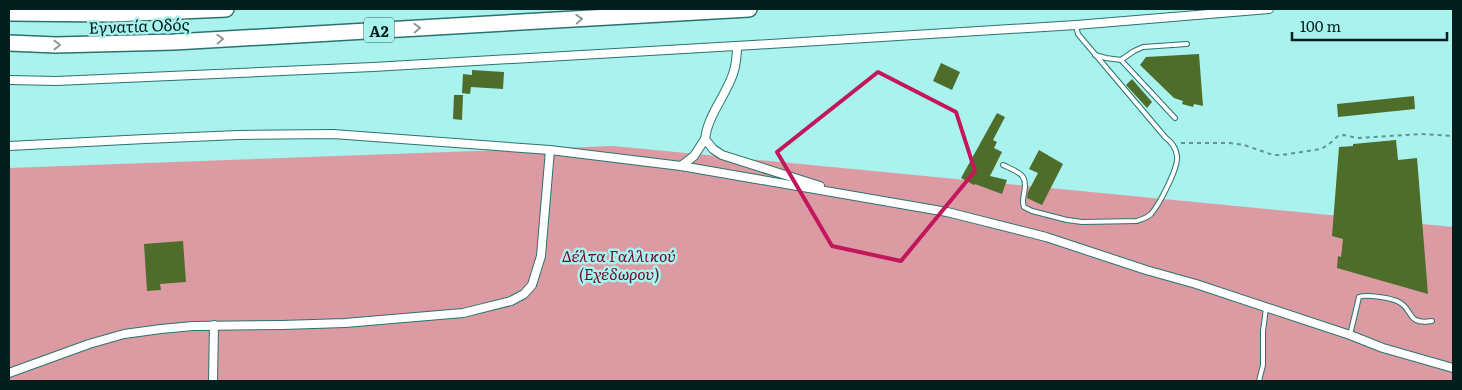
<svg xmlns="http://www.w3.org/2000/svg" width="1462" height="390" viewBox="0 0 1462 390" font-family="Literata,serif">
<rect width="100%" height="100%" fill="#aaf2ed"/>
<!-- green -->
<polygon fill="#dc9ba3" points="613,146 1453,227 1453,381 9,381 9,168"/>
<!-- building -->
<g fill="#4e6d2a">
<polygon points="1199,54 1203,106 1194,104 1193,107 1182,104 1183,101 1174,98 1140,65 1146,57"/>
<polygon points="941,63 960,72 952,90 933,81"/>
<polygon points="472,70 504,72 503,89 471,87 470,94 462,93 463,74 472,75"/>
<polygon points="1132,79 1152,102 1147,108 1126,85"/>
<polygon points="454,95 463,95 462,120 453,119"/>
<polygon points="1414,96 1415,109 1338,117 1337,104"/>
<polygon points="997,113 1005,117 993,140 997,142 994,148 1002,152 990,176 1007,180 1002,194 975,184 974,185 961,178"/>
<polygon points="1396,140 1398,160 1417,158 1428,294 1337,268 1338,256 1341,257 1343,239 1332,236 1339,147 1353,146 1353,144"/>
<polygon points="1039,150 1063,164 1042,205 1027,198 1028,192 1038,173 1029,169"/>
<polygon points="183,241 186,282 160,284 161,290 147,291 144,244"/>
</g>
<g fill="none" stroke-linecap="round" stroke-linejoin="round">
<defs>
<g id="lane">
<polyline points="1095,55 1106,58 1121,60 1134,51 1143,47 1187,44"/>
<polyline points="1121,60 1175,118"/>
<path d="M1003,165C1020,173 1028,174 1024,194C1023,199 1022,202 1024,207L1032,211L1067,220L1082,222L1137,221C1142,219 1147,218 1151,214C1159,205 1179,167 1177,156C1176,147 1171,142 1165,137L1083,40L1078,34L1076,26"/>
<path d="M1350,335L1359,297C1366,294 1392,298 1399,302C1414,310 1406,325 1432,321"/>
<polyline points="1259,381 1263,365 1263,331 1266,308"/>
</g>
<g id="street">
<path d="M737,46C737,56 736,65 733,74C725,97 708,115 705,139L713,149L722,155L820,186"/>
<polyline points="9,80 56,81 373,67 753,45 1076,25 1269,9"/>
<polyline points="9,146 145,139 238,135 333,134 550,150 681,166 947,212 1046,237 1146,270 1196,284 1350,335 1383,348 1453,368"/>
<polyline points="681,166 694,156 705,139"/>
<polyline points="9,373 89,344 124,334 161,329 193,326 282,325 345,323 463,313 511,301 524,294 532,285 541,256 550,150"/>
<polyline points="213,381 214,325"/>
</g>
<g id="highway">
<polyline points="9,13 112,14 226,9"/>
<polyline points="9,43 56,45 174,42 749,9"/>
</g>
</defs>
<!-- lane casing -->
<use href="#lane" stroke="#2a736f" stroke-width="6"/>
<!-- street casing -->
<use href="#street" stroke="#2a736f" stroke-width="10"/>
<!-- highway casing -->
<use href="#highway" stroke="#2a736f" stroke-width="18"/>
<!-- path -->
<polyline stroke="#5f9491" stroke-width="2" stroke-dasharray="4 4" stroke-linecap="butt" points="1181,143 1230,143 1244,145 1273,155 1282,155 1321,149 1328,145 1338,136 1344,135 1357,138 1421,134 1453,136"/>
<!-- lane -->
<use href="#lane" stroke="#fff" stroke-width="4"/>
<!-- street -->
<use href="#street" stroke="#fff" stroke-width="8"/>
<!-- highway -->
<use href="#highway" stroke="#fff" stroke-width="15"/>
</g>
<!-- one-way arrows -->
<defs><path id="oneway-chevron" d="M-2-3.5L2.5 0L-2 3.5" fill="none" stroke-width="1.6" stroke-linecap="round" stroke-linejoin="round" transform="scale(1.25)"/></defs>
<g stroke="#8d9a9a">
<use href="#oneway-chevron" transform="translate(579 19) rotate(-3)"/>
<use href="#oneway-chevron" transform="translate(417 28) rotate(-3)"/>
<use href="#oneway-chevron" transform="translate(220 39) rotate(-3)"/>
<use href="#oneway-chevron" transform="translate(57 45)"/>
</g>
<!-- marked area -->
<path fill="none" stroke="#c2185b" stroke-width="4" stroke-linejoin="round" d="M878,72L956,112L975,171L901,261L832,246L777,152Z"/>
<g text-anchor="middle" dominant-baseline="central" stroke-width="5" stroke-linejoin="round" paint-order="stroke">
<!-- shield labels -->
<rect fill="#aaf2ed" stroke="#345e5c" stroke-width="1" x="364" y="17.5" width="30" height="25" rx="4"/>
<g font-size="15" font-weight="bold" fill="#021f1e">
<text x="379" y="30">Α2</text>
</g>
<!-- street labels -->
<g font-size="16" fill="#021f1e" stroke="#aaf2ed">
<text transform="translate(139 25) rotate(-2)">Εγνατία Οδός</text>
</g>
<!-- park labels -->
<g font-size="16" font-style="italic" fill="#6f0a2a" stroke="#aaf2ed">
<text x="619" y="255">Δέλτα Γαλλικού<tspan x="619" dy="18">(Εχέδωρου)</tspan></text>
</g>
</g>
<!-- border -->
<rect width="1462" height="390" fill="none" stroke="#021f1e" stroke-width="20"/>
<!-- scale -->
<path d="M1292 32v8h155v-8" fill="none" stroke="#021f1e" stroke-width="2.5"/>
<text x="1300" y="32" font-size="15" fill="#021f1e" stroke="#aaf2ed" stroke-width="4" paint-order="stroke">100 m</text>
</svg>
